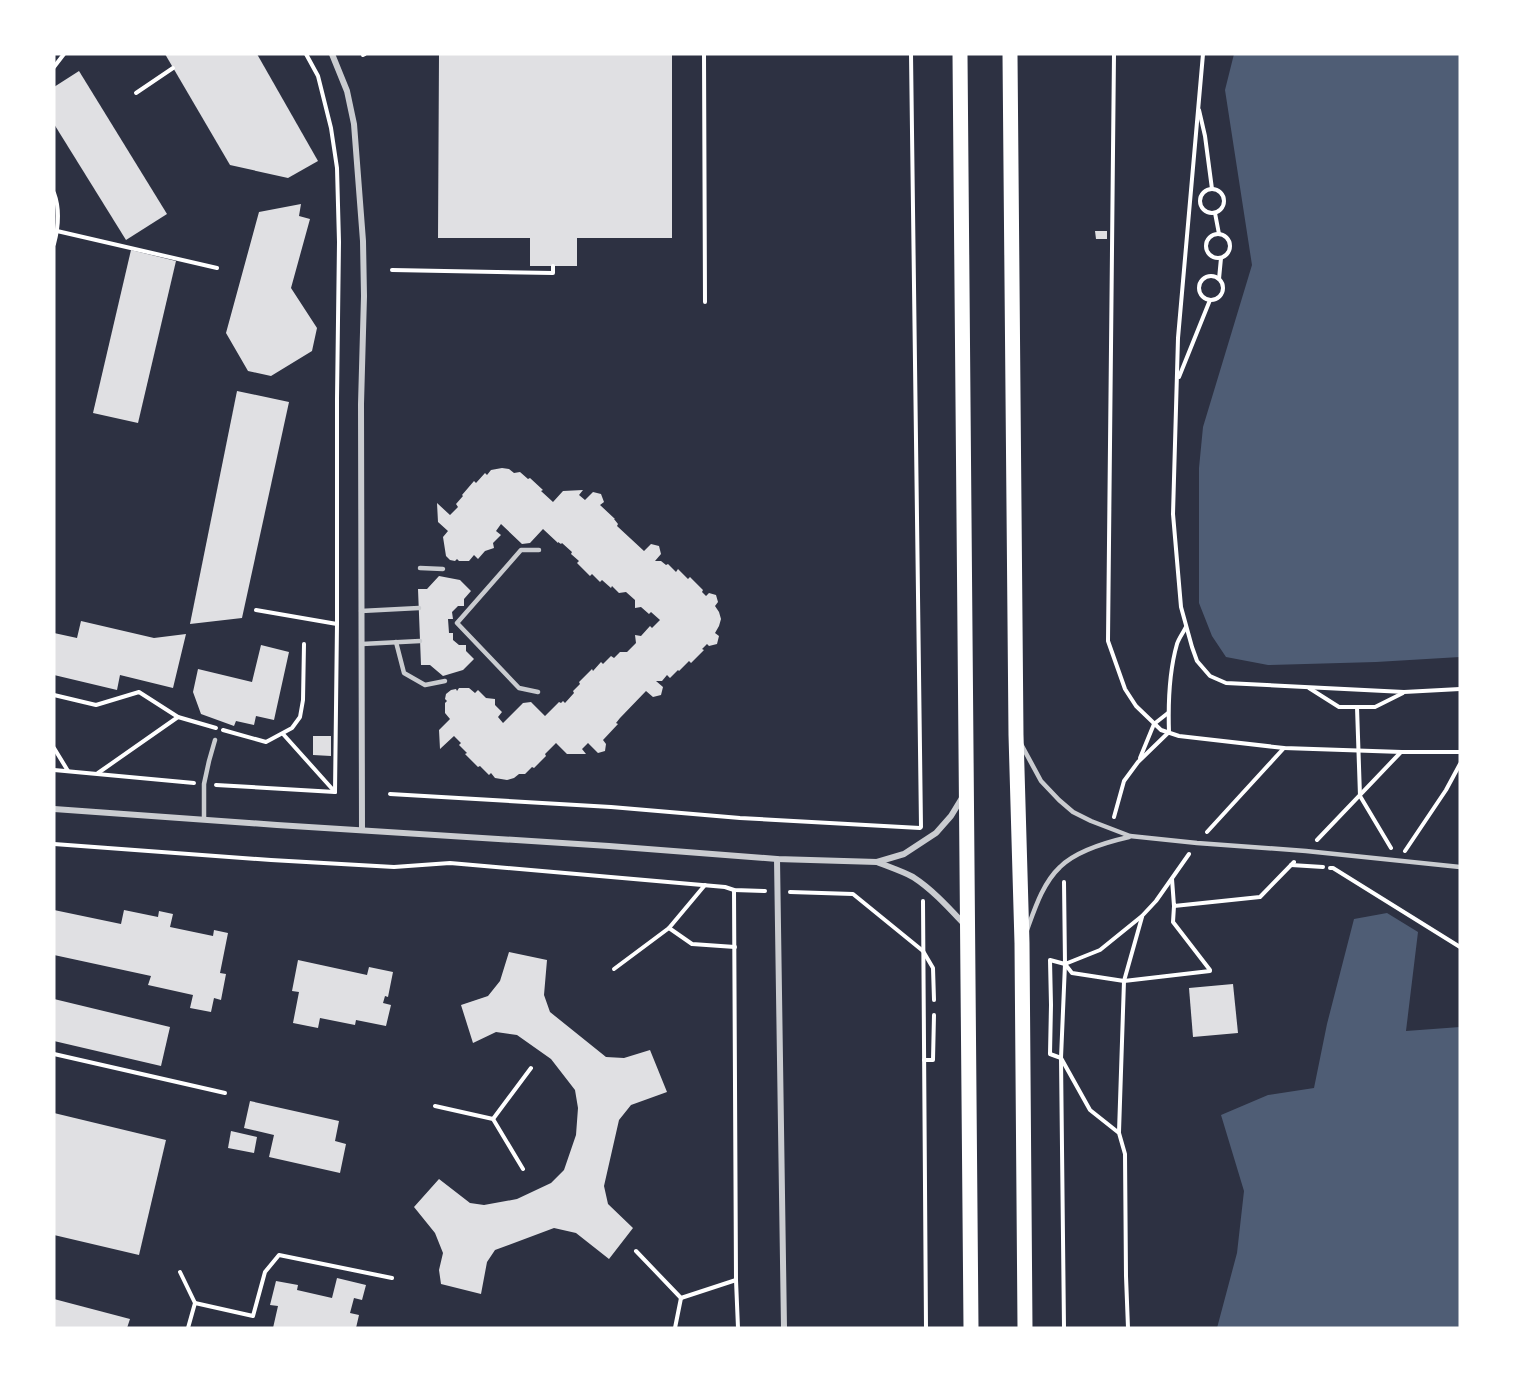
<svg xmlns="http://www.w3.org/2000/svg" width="1514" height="1382" viewBox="0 0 1514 1382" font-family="Montserrat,sans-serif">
<rect width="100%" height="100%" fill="#2d3142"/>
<!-- water -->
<g fill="#4f5d75">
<polygon points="1234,54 1460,54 1460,657 1376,662 1268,665 1226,657 1212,636 1199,603 1199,468 1203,427 1252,265 1225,90"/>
<polygon points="1387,913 1418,932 1406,1031 1460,1027 1460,1328 1217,1328 1237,1253 1244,1191 1221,1115 1268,1095 1314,1088 1327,1024 1354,919"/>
</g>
<!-- building -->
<g fill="#e0e0e3">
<polygon points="165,54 257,54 318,161 288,178 230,165"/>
<polygon points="439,54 672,54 672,238 577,238 577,266 530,266 530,238 438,238"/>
<polygon points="79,71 167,214 126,240 54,124 54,87"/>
<polygon points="301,204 299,216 310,219 291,288 317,328 312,351 271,376 248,371 226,333 259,212"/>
<polygon points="1095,231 1107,231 1107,239 1096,239"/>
<polygon points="131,250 176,261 138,423 93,413"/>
<polygon points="237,391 289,402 242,618 190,624"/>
<polygon points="502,468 509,469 514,473 520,472 528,479 530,478 543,490 541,491 553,502 563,491 583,490 579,495 585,500 593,492 601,494 604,502 600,505 615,519 614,519 618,524 617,526 644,551 651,544 659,546 661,554 655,561 661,561 666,565 668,564 676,572 678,569 688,579 690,577 703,590 702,592 706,596 709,593 716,595 718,602 715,606 719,612 721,619 719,626 715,633 719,636 717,644 709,646 707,644 702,649 704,650 691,663 689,661 679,671 678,670 670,678 667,675 662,681 656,681 663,687 661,695 653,697 646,691 620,718 616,723 618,724 603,740 606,744 605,751 598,753 588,743 582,749 586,754 567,754 556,743 545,754 546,756 534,768 532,767 525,774 519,774 514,778 507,780 495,778 491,773 489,775 480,766 478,767 465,754 467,753 459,745 461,743 454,736 440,749 439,730 450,719 445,713 445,703 447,701 445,699 446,694 451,690 456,689 457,691 459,688 469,688 475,693 478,690 486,698 495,699 495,705 502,712 498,717 503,723 523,703 531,702 545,716 559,702 561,703 563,701 565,703 574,693 573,691 580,684 579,682 592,669 593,671 601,662 603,664 611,656 614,658 620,652 627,652 636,643 635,635 641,636 650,626 652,628 660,620 651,612 649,614 641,607 635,608 635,600 626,592 619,593 612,586 611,588 602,580 600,582 592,574 590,576 577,563 579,561 571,554 572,552 562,543 561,544 558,542 558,543 543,529 530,543 522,544 501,524 496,531 501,535 493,543 494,548 485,551 478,559 474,555 469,561 459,561 457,559 455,561 450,560 446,556 443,537 448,531 438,522 437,503 450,515 458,507 456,504 463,496 462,495 474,481 476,483 485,473 487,475 491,470"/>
<polygon points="439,576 460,580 471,591 464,599 464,606 458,606 452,612 453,619 448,619 449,633 453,633 453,640 459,645 466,645 466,651 474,659 463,670 443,676 430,665 421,665 418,589 427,589"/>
<polygon points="81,621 154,638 186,634 173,688 120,675 117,690 54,675 54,633 77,638"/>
<polygon points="261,645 289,652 274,720 256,716 254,725 236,721 234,726 201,714 193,692 198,669 252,682"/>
<polygon points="313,736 331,736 331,756 313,755"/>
<polygon points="54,910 121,924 124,910 158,917 159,911 173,914 170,927 213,936 214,930 228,933 220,973 226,974 221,1000 214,998 211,1012 190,1008 193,995 148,985 151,976 54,955"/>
<polygon points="509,952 547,960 544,995 550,1012 606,1057 624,1058 650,1050 667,1092 631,1105 619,1120 604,1186 608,1204 633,1228 609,1259 576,1233 554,1228 495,1250 487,1262 481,1294 441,1284 439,1270 443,1253 435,1233 414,1207 439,1179 470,1203 484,1205 517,1199 551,1183 564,1170 576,1135 578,1108 575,1090 551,1059 517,1035 496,1032 473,1043 461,1005 488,996 500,981"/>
<polygon points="298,960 367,975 369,967 393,972 388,997 385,996 383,1003 391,1005 386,1026 356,1020 355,1025 320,1018 318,1028 293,1023 299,992 292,991"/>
<polygon points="1233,984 1238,1033 1193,1037 1189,988"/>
<polygon points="54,999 170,1027 161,1066 54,1041"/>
<polygon points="250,1101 339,1121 335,1141 346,1144 340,1173 269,1157 274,1135 244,1128"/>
<polygon points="54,1113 166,1140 139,1255 54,1235"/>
<polygon points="231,1131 257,1137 254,1153 228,1148"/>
<polygon points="337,1278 366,1285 362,1300 354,1298 350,1313 359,1315 356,1328 273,1328 278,1306 270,1305 276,1281 298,1285 297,1290 332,1298"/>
<polygon points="54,1299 130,1319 127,1328 54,1328"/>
</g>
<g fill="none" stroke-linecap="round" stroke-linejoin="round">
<!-- path -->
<g stroke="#fff" stroke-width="4">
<polyline points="306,54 318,76 331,128 337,168 339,242 337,399 337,624 335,792"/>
<polyline points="704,54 705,302"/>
<polyline points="911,54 921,827"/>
<polyline points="1114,54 1108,641 1125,689 1136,706 1161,730 1179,736 1284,748 1402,752 1460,752"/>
<polyline points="1203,54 1178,338 1173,514 1181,607 1192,647 1197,661 1210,676 1226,683 1404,692 1460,689"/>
<polyline points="363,55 365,54"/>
<polyline points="54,67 64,54"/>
<polyline points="136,93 173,68"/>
<polyline points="1199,110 1205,136 1212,189"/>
<circle cx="1212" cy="201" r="12"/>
<path d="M54,193C60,209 58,229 54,244"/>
<polyline points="1215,213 1219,234"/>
<polyline points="57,231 217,268"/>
<circle cx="1218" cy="246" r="12"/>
<polyline points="392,270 553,273 553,266"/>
<circle cx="1211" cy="288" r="12"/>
<polyline points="1219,279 1221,258"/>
<polyline points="1179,377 1210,300"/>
<polyline points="256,610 337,624"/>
<polyline points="1309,688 1339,707 1375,707 1403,693"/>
<polyline points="54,695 96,705 139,692 178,717 216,728"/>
<polyline points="1357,707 1360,796 1391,848"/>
<polyline points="223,730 266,742 292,728 300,717 303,700 304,644"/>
<polyline points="283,734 335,792"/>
<polyline points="54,748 68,771"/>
<polyline points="1140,758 1154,724 1168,713"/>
<polyline points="54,770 194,783"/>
<polyline points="98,773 178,717"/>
<polyline points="216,785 335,792"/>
<polyline points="390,794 611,807 740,818 920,828"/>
<path d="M1114,817L1124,781L1138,762L1169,732C1168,703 1169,672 1177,644C1179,638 1183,633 1186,627"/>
<polyline points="1207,832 1284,748"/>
<polyline points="1317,840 1401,752"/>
<polyline points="54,844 271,860 394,867 450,863 725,887 734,890 765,891"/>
<polyline points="1405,851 1446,790 1460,764"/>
<polyline points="1291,865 1323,867"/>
<polyline points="1330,868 1333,868 1460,947"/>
<polyline points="1172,879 1174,906 1260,897 1294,862"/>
<polyline points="734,890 736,1280 738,1328"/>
<polyline points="790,892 853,894 923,951 933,968 934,1000"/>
<polyline points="923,901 926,1328"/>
<polyline points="1174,906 1173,922 1210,970"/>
<polyline points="669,928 692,944 735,947"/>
<polyline points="1065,964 1072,973 1124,981 1210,971"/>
<polyline points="614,969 669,928 705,885"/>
<polyline points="54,1054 225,1093"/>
<polyline points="924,1060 933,1060 934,1015"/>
<polyline points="435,1106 493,1119 523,1169"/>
<polyline points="493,1119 531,1068"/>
<polyline points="1119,1132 1124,981 1142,917"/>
<polyline points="636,1251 681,1298 736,1280"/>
<polyline points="180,1272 195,1303 188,1328"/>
<polyline points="195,1303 253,1316 265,1272 279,1255 392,1278"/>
<polyline points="675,1328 681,1298"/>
<polyline points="1064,1328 1061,1058 1065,964 1064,882"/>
<polyline points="1128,1328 1126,1276 1125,1154 1119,1133 1090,1110 1061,1058 1050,1054 1051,1005 1050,960 1065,964 1100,950 1142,916 1156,901 1189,854"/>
</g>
<!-- service -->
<g stroke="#caccd0" stroke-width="4.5">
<polyline points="420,568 443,569"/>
<polyline points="361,611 419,608"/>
<polyline points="396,642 404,673 425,685 445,681"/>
<polyline points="362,644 420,641"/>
<polyline points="538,692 519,688 457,623 521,550 539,550"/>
<polyline points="1021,744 1041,781 1059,800 1073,812 1091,821 1130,836 1197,843 1306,851 1460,867"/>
<polyline points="204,819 204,784 209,761 215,740"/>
<path d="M1027,930C1035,908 1043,883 1060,867C1076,851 1107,842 1129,837"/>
</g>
<!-- minor -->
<g stroke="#caccd0" stroke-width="6">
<polyline points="332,54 347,91 354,124 363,241 364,296 361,404 362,830"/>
<polyline points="54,809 277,825 609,846 777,859 877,862 904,854 936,833 951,816 962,798"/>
<polyline points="777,859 784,1328"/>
<path d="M877,862C889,867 902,871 913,877C933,890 949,908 965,925"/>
</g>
<!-- trunk -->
<g stroke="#fff" stroke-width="15">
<polyline points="960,54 971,1328"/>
<polyline points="1010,54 1016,735 1022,943 1025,1328"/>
</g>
</g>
<!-- border -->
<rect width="1514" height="1382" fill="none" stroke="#ffffff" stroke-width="111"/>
</svg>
